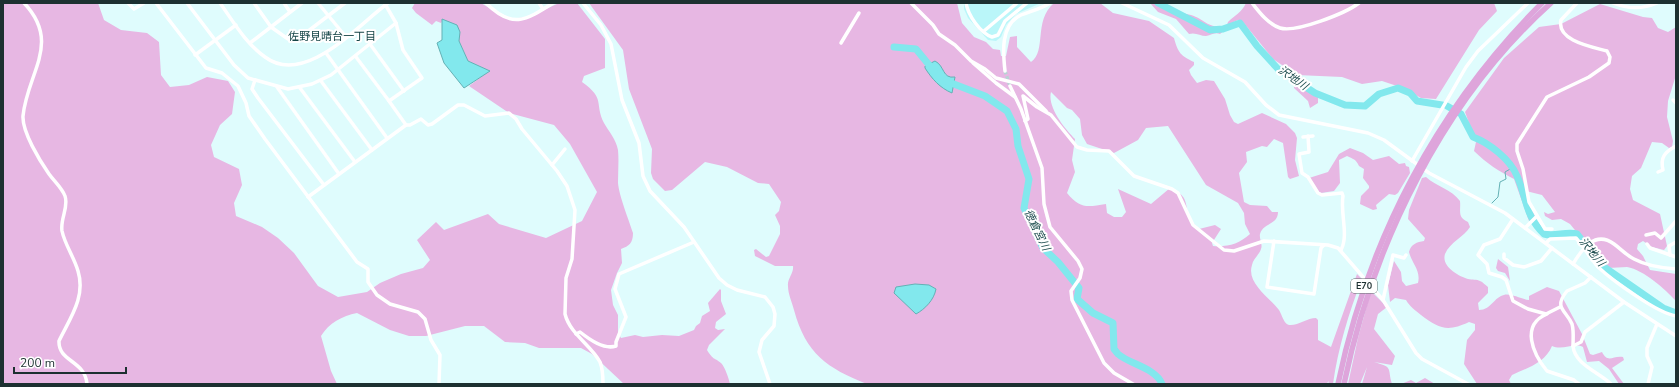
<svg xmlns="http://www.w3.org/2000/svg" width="1679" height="387" viewBox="0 0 1679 387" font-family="'Nunito Sans','Noto Sans JP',sans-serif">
<rect width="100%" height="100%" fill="#dffcfd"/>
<!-- built -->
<polygon fill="#baf6f9" points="964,3 1041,3 1016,14 1006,25 1001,37 996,41 988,40 968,18 964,9"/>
<!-- green -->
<g fill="#e7b7e3" fill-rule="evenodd">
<path d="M3,3H98L104,20L121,30L147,33L159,42L161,75L170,87L189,85L207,77L228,81L235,92L232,114L220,125L211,145L214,157L239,169L242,185L234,203L236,216L262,227L278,238L294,253L318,286L338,297L367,292L380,283L401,274L423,268L430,260L417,240L436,222L444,230L488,214L499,224L546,238L582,221L597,192L570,144L554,125L509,113L469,86L489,71L468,61L459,41L443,19L441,23L436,21L432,25L416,13L412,8L415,3H481L507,19L529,17L559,3H577L605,39V68L584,76L582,82C606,99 594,103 604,123C609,132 616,139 618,150C619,161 618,172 618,183C619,196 629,220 633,233C633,243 629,246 621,249L622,263L617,273L611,290L613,305L618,315V333L621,338L635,335L643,337L662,335L679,336L694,330L696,326L700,323L702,316L710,311L708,303L720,289L721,290V301L726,314L716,322L715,328L718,330L725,329L709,345L707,350C714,361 714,357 721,363C725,367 729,379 730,384H624L592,354L581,348H539L525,343L505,342L484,326H465L426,336H409L390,330L357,313C342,316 329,323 321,336L331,371L337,384H3Z"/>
<path d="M589,3H957L962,23L974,37L986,42L993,49L1000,50L1001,56H1006L1010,37L1017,36V47L1031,62C1047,51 1033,21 1054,3H1100L1113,13L1149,21L1174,38C1178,53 1181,56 1194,62V65L1189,70L1191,75L1197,83L1206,80L1214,81L1225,99L1230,115L1234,122L1238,124L1262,113L1286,124L1295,133L1297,138L1295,160L1299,176L1290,179L1288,177L1283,143L1274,139L1267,147L1262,146L1246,152L1247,162L1239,173L1244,202L1250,205L1267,206L1272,212H1278C1278,225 1263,223 1260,234C1259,239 1263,244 1261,249C1259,255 1253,259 1252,265C1246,283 1270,298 1279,310C1282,315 1284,324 1289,325C1298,326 1307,318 1316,318L1318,320V340L1331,347L1357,274L1362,279C1349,312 1338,348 1333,384H1328L1329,381L1326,384H867C827,368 806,354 794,310C792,302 788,294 788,286C787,279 794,273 793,266H775L755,256L754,250L756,249L766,257L769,256L780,234V226L775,215L779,211L781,202L769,184L758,183L727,167L705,162L672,190L665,191L653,179L651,173L652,149L629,89L623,50ZM1051,92L1067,108L1072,110L1080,119L1082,135L1087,144L1114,153L1138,140L1146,128L1168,126L1206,185L1238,203L1244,213L1245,224L1250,234C1239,244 1228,247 1213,246L1212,243L1221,229L1215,225L1199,229C1197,227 1192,223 1191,220C1183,204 1191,197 1170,188L1151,204L1118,189L1126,212L1122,217H1114L1107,213L1106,204C1087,207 1080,209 1067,193L1075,172L1072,160L1075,139C1065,129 1047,107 1051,92Z"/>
<path d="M1150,3C1157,3 1160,8 1167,10C1175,12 1184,13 1191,15C1204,19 1206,27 1223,27L1225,30L1220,34C1215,32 1212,35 1206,36C1200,36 1196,32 1189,34L1176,19L1158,12Z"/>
<path d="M1246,3H1494L1497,11L1479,30L1436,99L1421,98L1403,88L1382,81L1362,84L1342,77L1297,75L1273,59L1243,22L1238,20L1227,25L1228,22C1234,16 1242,12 1246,3Z"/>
<path d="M1600,4L1643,17L1652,18L1658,28L1668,32L1676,27V75L1668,101L1667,117L1673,141L1672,147L1669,148L1662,143L1652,142L1641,168L1632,176L1630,189L1633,200L1660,214L1667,246L1664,250L1652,247L1643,241L1638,244L1637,249L1643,256L1650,270L1676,274V301C1665,289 1644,270 1627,267C1621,267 1614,268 1608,268L1592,251L1570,224L1561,219L1552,220L1545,216L1544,212L1548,214L1555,212L1542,195L1526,191L1535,216L1529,221L1514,179C1500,172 1486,163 1474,151L1476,142L1465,112L1504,58L1539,27L1561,24Z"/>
<polygon points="1294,84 1318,97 1318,103 1310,108 1308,101 1294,88"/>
<path d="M1350,148L1363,153L1373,160L1389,156L1399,164L1405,163L1406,166L1409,167L1410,173L1398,193L1395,195L1389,194L1376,205L1377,209L1373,210L1360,204L1361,196L1369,188V186L1363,178L1364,169L1359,166C1356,159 1353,159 1347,156L1339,160L1340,183L1334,191L1321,193L1317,191L1309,178L1328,172L1339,154Z"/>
<path d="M1426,177C1437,187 1451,189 1460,201C1461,211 1457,217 1468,222L1470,227C1464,237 1450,242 1445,254C1441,267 1459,276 1468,279C1472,280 1477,279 1480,281C1483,282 1485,285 1488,287V293L1478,303L1479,310C1491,310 1494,297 1504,295C1510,293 1521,299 1529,300V296L1547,287L1559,291L1582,334L1590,354L1593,355L1602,352C1608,364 1613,355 1623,357L1624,360L1612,368L1624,384H1619L1609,369L1599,361L1587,362L1583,347C1574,342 1563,351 1552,346C1545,363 1527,368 1512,375L1509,380L1511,384H1477L1464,364L1467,340L1475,330V324L1469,322C1448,332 1439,329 1421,315C1415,310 1410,307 1406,300L1395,298L1390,302L1388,285L1394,261L1401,272L1402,281L1406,286L1418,283C1421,270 1412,264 1409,252C1411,244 1417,242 1424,241L1425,238L1408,219L1409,210L1422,178Z"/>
<polygon points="1498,259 1508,267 1510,281 1505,273 1498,271 1496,268"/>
<path d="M1371,291L1387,307L1378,314L1374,329L1395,356L1392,365L1374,362C1394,368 1387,367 1392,384H1362L1367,367L1360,384H1348L1358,338Z"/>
<polygon points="1425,378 1435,384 1401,384 1411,380 1416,383"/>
</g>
<!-- water -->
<g fill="#82e8ed" stroke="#64b1b5">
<polygon points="442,19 457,25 460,32 459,41 468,61 490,71 464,88 444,63 437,43 442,40"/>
<path d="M935,61C945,66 942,79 955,77L952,93C940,88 932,79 925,68V66Z"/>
<path d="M915,284L929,285L936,289C934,300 925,309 916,314L894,293L896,287Z"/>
</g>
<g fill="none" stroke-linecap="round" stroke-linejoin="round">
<!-- stream -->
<polyline stroke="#64b1b5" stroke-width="1" points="1492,203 1498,197 1500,182 1506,179 1505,172 1512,168"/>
<!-- river -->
<g stroke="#82e8ed" stroke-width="7">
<polyline points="1158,3 1210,30 1223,29 1240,23 1257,46 1278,69 1315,93 1345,105 1365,106 1379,94 1398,88 1410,93 1417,101 1442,105"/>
<polyline points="894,47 916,49 934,71"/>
<path d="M946,81L985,96L1007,111L1016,129L1018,146L1029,179L1024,208L1043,248L1058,262L1079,288L1077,299L1093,313L1113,323L1114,349L1118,354C1129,364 1156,368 1162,384"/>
<path d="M1447,106L1461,114L1473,137C1489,143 1510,159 1517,176C1527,198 1525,216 1544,234C1555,237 1566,231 1577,234L1601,265L1663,308L1676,313"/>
</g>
<!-- minor-tunnel -->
<polyline stroke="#b8d3d4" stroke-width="3.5" stroke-dasharray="3.5 2" stroke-linecap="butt" points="1005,71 1010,86"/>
<!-- minor -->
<g stroke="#fff" stroke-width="3.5">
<path d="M24,3C62,43 27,73 23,116C22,132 40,161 49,174C54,181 62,188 65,196C69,207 60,219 62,231C65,245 74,257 78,271C86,297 70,318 59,341C58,362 85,360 87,384"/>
<polyline points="128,3 134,9 144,3"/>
<polyline points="156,3 206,68 222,73 238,86 246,103 249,116 265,139 357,262 368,269 368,282 377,295 390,304 418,312 425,319 431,340 440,355 439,384"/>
<polyline points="187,3 234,65 248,78 288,89 312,84 331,75 396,23"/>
<path d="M220,3C233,21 246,44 265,57C305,87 358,25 388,3"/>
<polyline points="254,3 271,27 288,39 303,35 345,3"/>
<polyline points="284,3 290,12"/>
<polyline points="318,3 346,37"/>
<path d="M486,3C512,29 525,21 553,3"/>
<polyline points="539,3 543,9"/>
<polyline points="583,3 601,25 611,44 622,100 639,143 643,176 650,191 684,227 719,278 727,285 737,290 765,297 773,307 775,314 774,326 762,340 759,352 770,384"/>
<polyline points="911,3 933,25 939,34 955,45 971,61 985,69 996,78 1019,84 1046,111"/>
<path d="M966,3C968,15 980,33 992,37L998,35L1005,21L1027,3"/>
<polyline points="1122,3 1169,25 1203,58 1245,82 1266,105 1279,115 1368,133 1384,140 1429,173 1505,213 1624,302 1676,336"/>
<path d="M1252,3C1259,12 1268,24 1280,28C1296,33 1346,13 1359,3"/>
<path d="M1613,3C1628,9 1643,9 1657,3"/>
<polyline points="385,4 396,23 403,50 422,78 389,101 406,125"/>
<polyline points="984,31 1017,3"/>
<polyline points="250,43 302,3"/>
<polyline points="841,43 859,13"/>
<polyline points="370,44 404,91"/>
<polyline points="326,53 387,138"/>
<polyline points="195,55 236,25"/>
<polyline points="356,57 389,101"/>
<polyline points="973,63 996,83 1015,97"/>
<path d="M1005,71C1003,53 1000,25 1021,15C1031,11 1041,9 1050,3"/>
<polyline points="255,80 252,89 258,98 324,185"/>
<polyline points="321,81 372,150"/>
<polyline points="1010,86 1021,109 1042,168 1044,204 1050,227 1078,261 1082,269 1080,278 1071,291 1072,300 1104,363 1114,373 1133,384"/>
<polyline points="277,87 339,174"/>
<polyline points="300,88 355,162"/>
<polyline points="1673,100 1676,103"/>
<polyline points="1025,121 1028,119 1023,96 1037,107 1051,115 1077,147 1087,150 1109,151 1134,176 1172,189 1178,193 1193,225 1224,250 1234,251 1264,241 1328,245 1338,248 1383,300 1416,353 1422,359 1468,384"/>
<path d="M1308,136L1309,152L1299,154L1302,173L1308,177L1318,193L1322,195L1342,193L1343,196C1340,213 1349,235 1341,250"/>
<polyline points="1303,137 1313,136"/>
<polyline points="1412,161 1466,67 1478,51 1528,3"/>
<polyline points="552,165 565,149"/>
<path d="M1658,172L1663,170C1660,157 1665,152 1676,146"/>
<path d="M308,197L406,125H410L421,119L428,125L432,124L458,105H464L485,116L509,113L516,119L522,129L557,171L567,186L575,210L572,259L566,278L565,314C570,334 591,345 600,362C602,367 603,378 603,384"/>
<polyline points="1513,219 1500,239 1484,245 1478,255 1487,264 1489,273 1502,277 1506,280 1513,301 1528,309 1546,314 1560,307"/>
<polyline points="1525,228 1536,217"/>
<path d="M1552,229H1545L1529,202L1523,169L1517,151V144L1547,97L1589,77L1609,63L1610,57L1607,51C1593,47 1556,41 1561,20L1577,3"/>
<polyline points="1646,235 1655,233 1661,238 1676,221"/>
<polyline points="1274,241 1267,287 1314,294 1321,248 1324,245"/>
<path d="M1546,243L1550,239L1576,238C1584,247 1590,258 1598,267C1613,281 1657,313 1676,316"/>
<polyline points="1647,244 1650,248 1676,257"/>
<polyline points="1504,254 1504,258 1513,265 1524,267 1541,261 1552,248"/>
<polyline points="1670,255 1669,246 1676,242"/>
<path d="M1573,264C1582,249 1595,230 1614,244C1621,249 1626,255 1634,259C1647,266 1661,268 1676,269"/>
<polyline points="1383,300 1393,255 1404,258 1406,255"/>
<path d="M1547,314C1520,325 1533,354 1547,371L1574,380L1579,384"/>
<path d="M576,334L580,332C590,340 604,350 616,346V342L626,317L615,289L619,274L694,242"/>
<path d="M1573,346C1573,339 1574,331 1572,324C1566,310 1553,308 1567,291L1585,283L1591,277"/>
<path d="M1611,384C1599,372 1575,365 1573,346L1581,342L1585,332L1624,302"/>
<polyline points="1648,384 1652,367 1647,356 1647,348 1657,324"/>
</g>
<!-- highway -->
<g stroke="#dea5db" stroke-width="5.5">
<path d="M1338,384C1368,239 1437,108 1542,3"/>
<path d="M1344,384C1373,244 1443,100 1551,3"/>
</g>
</g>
<g text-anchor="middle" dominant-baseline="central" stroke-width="4" stroke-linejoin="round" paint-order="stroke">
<!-- shield labels -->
<rect fill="#fff" stroke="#616e6f" stroke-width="1" x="1351" y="279" width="26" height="14" rx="3"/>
<g font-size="9" font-weight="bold" fill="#1d3031">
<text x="1364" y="286">E70</text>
</g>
<!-- neighbourhood labels -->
<g font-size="11" fill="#164547" stroke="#fff">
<text x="332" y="36">佐野見晴台一丁目</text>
</g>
<!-- water labels -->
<g font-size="11" font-style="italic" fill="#1e4d4f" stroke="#fff">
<text transform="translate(1293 78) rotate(35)">沢地川</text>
<text transform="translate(1037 230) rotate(64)">徳倉宮川</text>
<text transform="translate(1592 252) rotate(50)">沢地川</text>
</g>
</g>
<!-- border -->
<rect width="1679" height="387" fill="none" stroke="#1d3031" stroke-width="8"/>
<!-- scale -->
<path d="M14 367v6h112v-6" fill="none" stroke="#1d3031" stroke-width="2"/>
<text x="20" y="367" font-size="12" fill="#1d3031" stroke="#ffffff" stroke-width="3" paint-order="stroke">200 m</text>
</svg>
